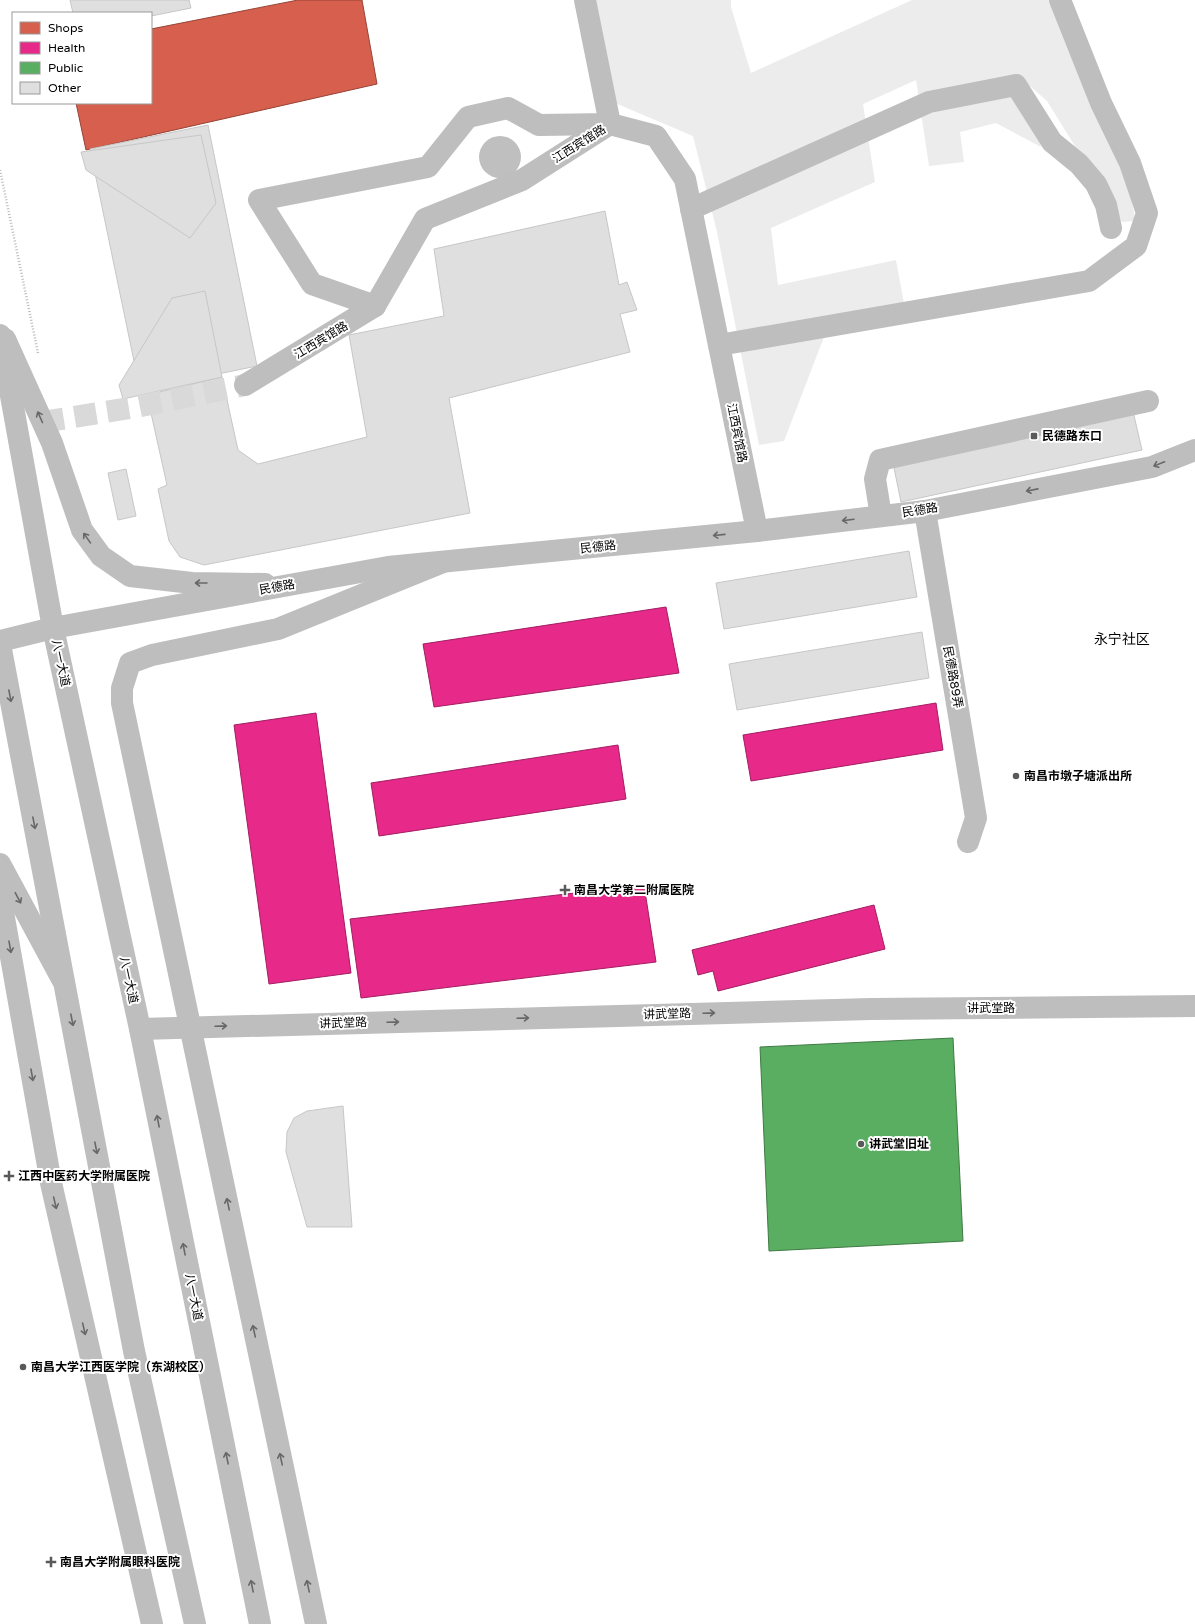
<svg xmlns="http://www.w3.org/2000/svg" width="1195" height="1624" viewBox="0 0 1195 1624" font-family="'Varela Round','Noto Sans SC',sans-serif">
<rect width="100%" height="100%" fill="#fff"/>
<!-- green -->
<polygon fill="#ececec" points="594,0 731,0 731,7 751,73 912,0 1051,0 1124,172 1134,212 1134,221 1122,222 1047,101 1030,86 1041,147 996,123 960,132 964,162 929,166 916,80 863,104 875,182 771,228 778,285 896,260 907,320 824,337 784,441 759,445 717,232 693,136 615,103"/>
<!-- water -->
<circle fill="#bfbfbf" cx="500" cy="157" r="21"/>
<!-- shops -->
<polygon fill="#d6604d" stroke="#964336" points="298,0 362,0 377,84 86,150 76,103 151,103 151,29"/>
<!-- health -->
<g fill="#e7298a" stroke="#a21d61">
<polygon points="666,607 679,673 434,707 423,644"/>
<polygon points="936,703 943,750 751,781 743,735"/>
<polygon points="316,713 351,973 269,984 234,725"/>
<polygon points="618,745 626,799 379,836 371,783"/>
<polygon points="644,885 656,962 361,998 350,919"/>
<polygon points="874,905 885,949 718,991 713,971 698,975 692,950"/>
</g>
<!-- public -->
<polygon fill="#5aae61" stroke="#3f7a44" points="953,1038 963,1241 769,1251 760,1047"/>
<!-- building -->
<g fill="#dfdfdf" stroke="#c7c7c7">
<polygon points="70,0 189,0 191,8 151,16 151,13 73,13"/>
<polygon points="208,125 257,366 140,390 90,149"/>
<polygon points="201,135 216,203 190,238 86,170 81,152"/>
<polygon points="605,211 619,285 627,282 637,310 620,314 630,352 449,398 470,513 204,565 180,557 169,541 158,489 167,485 147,395 222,377 238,450 258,464 367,437 349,335 444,316 434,249"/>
<polygon points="205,291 222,377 123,399 119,385 172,298"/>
<polygon points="1132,407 1142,450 901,502 892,458"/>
<polygon points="126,469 136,516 118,520 108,473"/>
<polygon points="909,551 917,597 724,629 716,583"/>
<polygon points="922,632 929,678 737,710 729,664"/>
<polygon points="343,1106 352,1227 307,1227 286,1152 287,1132 294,1118 307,1111"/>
</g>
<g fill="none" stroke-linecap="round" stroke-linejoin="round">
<!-- minor-tunnel -->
<polyline stroke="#d9d9d9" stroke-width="22" stroke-dasharray="22 11" stroke-linecap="butt" points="42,422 136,407 245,385"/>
<!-- path -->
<polyline stroke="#b9b9b9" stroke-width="2.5" stroke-dasharray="1 2" stroke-linecap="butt" points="0,170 38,353"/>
<!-- minor -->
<g stroke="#bebebe" stroke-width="22">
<polyline points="691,209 929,102 1016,85 1052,142 1079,164 1096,184 1106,205 1111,228"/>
<polyline points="375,306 312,284 259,200 428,167 468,117 508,108 539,125 610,124 585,0"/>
<polyline points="5,339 52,443 82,530 101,556 130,576 192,583 265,584"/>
<polyline points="719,345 1089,281 1136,246 1147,213 1130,163 1101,103 1060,0"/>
<polyline points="245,385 375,306 425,219 522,180 610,124 656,136 685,179 757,531"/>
<polyline points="925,511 976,818 968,842"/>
<polyline points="881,516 875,479 880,460 1148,401"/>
<polyline points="0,864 62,979"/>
<polyline points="140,1029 871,1009 1195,1006"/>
</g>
<!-- major -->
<polyline stroke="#bebebe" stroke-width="22" points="0,641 53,628 388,567 757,531 925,511 1152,467 1195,450"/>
<!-- highway -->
<g stroke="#bebebe" stroke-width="22">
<polyline points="0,335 53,628 140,1029 260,1624"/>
<polyline points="0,644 134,1351 195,1624"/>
<polyline points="0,895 51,1183 152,1624"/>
<polyline points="316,1624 122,703 122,688 130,663 152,655 278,629 443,562"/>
</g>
</g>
<!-- one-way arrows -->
<defs><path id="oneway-shaft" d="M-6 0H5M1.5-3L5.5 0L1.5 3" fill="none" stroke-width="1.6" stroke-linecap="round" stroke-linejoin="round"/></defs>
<g stroke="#686868">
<use href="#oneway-shaft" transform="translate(40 417) rotate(-114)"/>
<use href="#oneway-shaft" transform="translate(1159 464) rotate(158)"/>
<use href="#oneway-shaft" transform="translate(1032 490) rotate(169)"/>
<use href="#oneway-shaft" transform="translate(848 520) rotate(173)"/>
<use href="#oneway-shaft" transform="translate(719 535) rotate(174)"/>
<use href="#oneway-shaft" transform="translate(87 538) rotate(-125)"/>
<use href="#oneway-shaft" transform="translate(201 583) rotate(-180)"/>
<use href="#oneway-shaft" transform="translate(10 696) rotate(79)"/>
<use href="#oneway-shaft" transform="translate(34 823) rotate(79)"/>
<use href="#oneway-shaft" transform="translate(18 898) rotate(62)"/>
<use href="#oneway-shaft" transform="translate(10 947) rotate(80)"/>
<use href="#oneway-shaft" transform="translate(709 1013) rotate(-2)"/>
<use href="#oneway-shaft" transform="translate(523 1018) rotate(-2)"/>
<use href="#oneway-shaft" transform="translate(72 1020) rotate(79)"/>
<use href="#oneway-shaft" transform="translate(393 1022) rotate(-2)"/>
<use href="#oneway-shaft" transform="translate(221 1026) rotate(-2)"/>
<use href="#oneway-shaft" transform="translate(32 1075) rotate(80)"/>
<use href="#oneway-shaft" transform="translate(158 1121) rotate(-101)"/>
<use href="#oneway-shaft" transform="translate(96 1148) rotate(79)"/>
<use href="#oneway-shaft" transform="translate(55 1203) rotate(77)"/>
<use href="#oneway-shaft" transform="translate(228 1204) rotate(-102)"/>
<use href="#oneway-shaft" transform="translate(184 1249) rotate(-101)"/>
<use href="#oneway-shaft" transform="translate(84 1329) rotate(77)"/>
<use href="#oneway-shaft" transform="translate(254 1331) rotate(-102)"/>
<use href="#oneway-shaft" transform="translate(227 1458) rotate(-101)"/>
<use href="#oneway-shaft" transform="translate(281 1459) rotate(-102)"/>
<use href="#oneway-shaft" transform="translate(252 1586) rotate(-101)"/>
<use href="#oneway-shaft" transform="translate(308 1586) rotate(-102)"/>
</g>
<!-- markers -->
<g fill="#595959" stroke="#fff" stroke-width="1.5">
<rect x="1030" y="432" width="8" height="8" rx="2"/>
<circle cx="1016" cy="776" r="4"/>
<path d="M563 884h4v4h4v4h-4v4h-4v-4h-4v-4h4z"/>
<circle cx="861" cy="1144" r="4"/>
<path d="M7 1170h4v4h4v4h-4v4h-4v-4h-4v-4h4z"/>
<circle cx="23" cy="1367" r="4"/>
<path d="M49 1556h4v4h4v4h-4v4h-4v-4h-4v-4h4z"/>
</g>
<g text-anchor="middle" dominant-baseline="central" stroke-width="4" stroke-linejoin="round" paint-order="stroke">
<!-- street labels -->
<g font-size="12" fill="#000" stroke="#fff">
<text transform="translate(579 144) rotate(-32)">江西宾馆路</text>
<text transform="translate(321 340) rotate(-31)">江西宾馆路</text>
<text transform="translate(737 433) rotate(79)">江西宾馆路</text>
<text transform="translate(920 510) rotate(-9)">民德路</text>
<text transform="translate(598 547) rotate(-6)">民德路</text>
<text transform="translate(277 587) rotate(-10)">民德路</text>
<text transform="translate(61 663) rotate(78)">八一大道</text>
<text transform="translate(953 677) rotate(80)">民德路89弄</text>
<text transform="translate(129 980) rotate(78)">八一大道</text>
<text x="991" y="1008">讲武堂路</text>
<text transform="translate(667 1014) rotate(-2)">讲武堂路</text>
<text transform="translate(343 1023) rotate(-2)">讲武堂路</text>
<text transform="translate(194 1297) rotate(79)">八一大道</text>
</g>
<!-- poi labels -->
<g font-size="12" font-weight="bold" fill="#000" stroke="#fff" text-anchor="start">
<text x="1042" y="436">民德路东口</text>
<text x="1024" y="776">南昌市墩子塘派出所</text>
<text x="574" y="890">南昌大学第二附属医院</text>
<text x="869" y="1144">讲武堂旧址</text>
<text x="18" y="1176">江西中医药大学附属医院</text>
<text x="31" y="1367">南昌大学江西医学院（东湖校区）</text>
<text x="60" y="1562">南昌大学附属眼科医院</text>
</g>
<!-- quarter labels -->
<g font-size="14" fill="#000" stroke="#fff">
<text x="1122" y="639">永宁社区</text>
</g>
</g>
<!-- legend -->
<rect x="12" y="12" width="140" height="92" fill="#ffffff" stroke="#999999"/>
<rect x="20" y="22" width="20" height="12" fill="#d6604d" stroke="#999999"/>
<text x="48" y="32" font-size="12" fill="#000000">Shops</text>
<rect x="20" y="42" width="20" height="12" fill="#e7298a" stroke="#999999"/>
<text x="48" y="52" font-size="12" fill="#000000">Health</text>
<rect x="20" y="62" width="20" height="12" fill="#5aae61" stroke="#999999"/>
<text x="48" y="72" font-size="12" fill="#000000">Public</text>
<rect x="20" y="82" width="20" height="12" fill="#dfdfdf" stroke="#999999"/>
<text x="48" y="92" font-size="12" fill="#000000">Other</text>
</svg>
